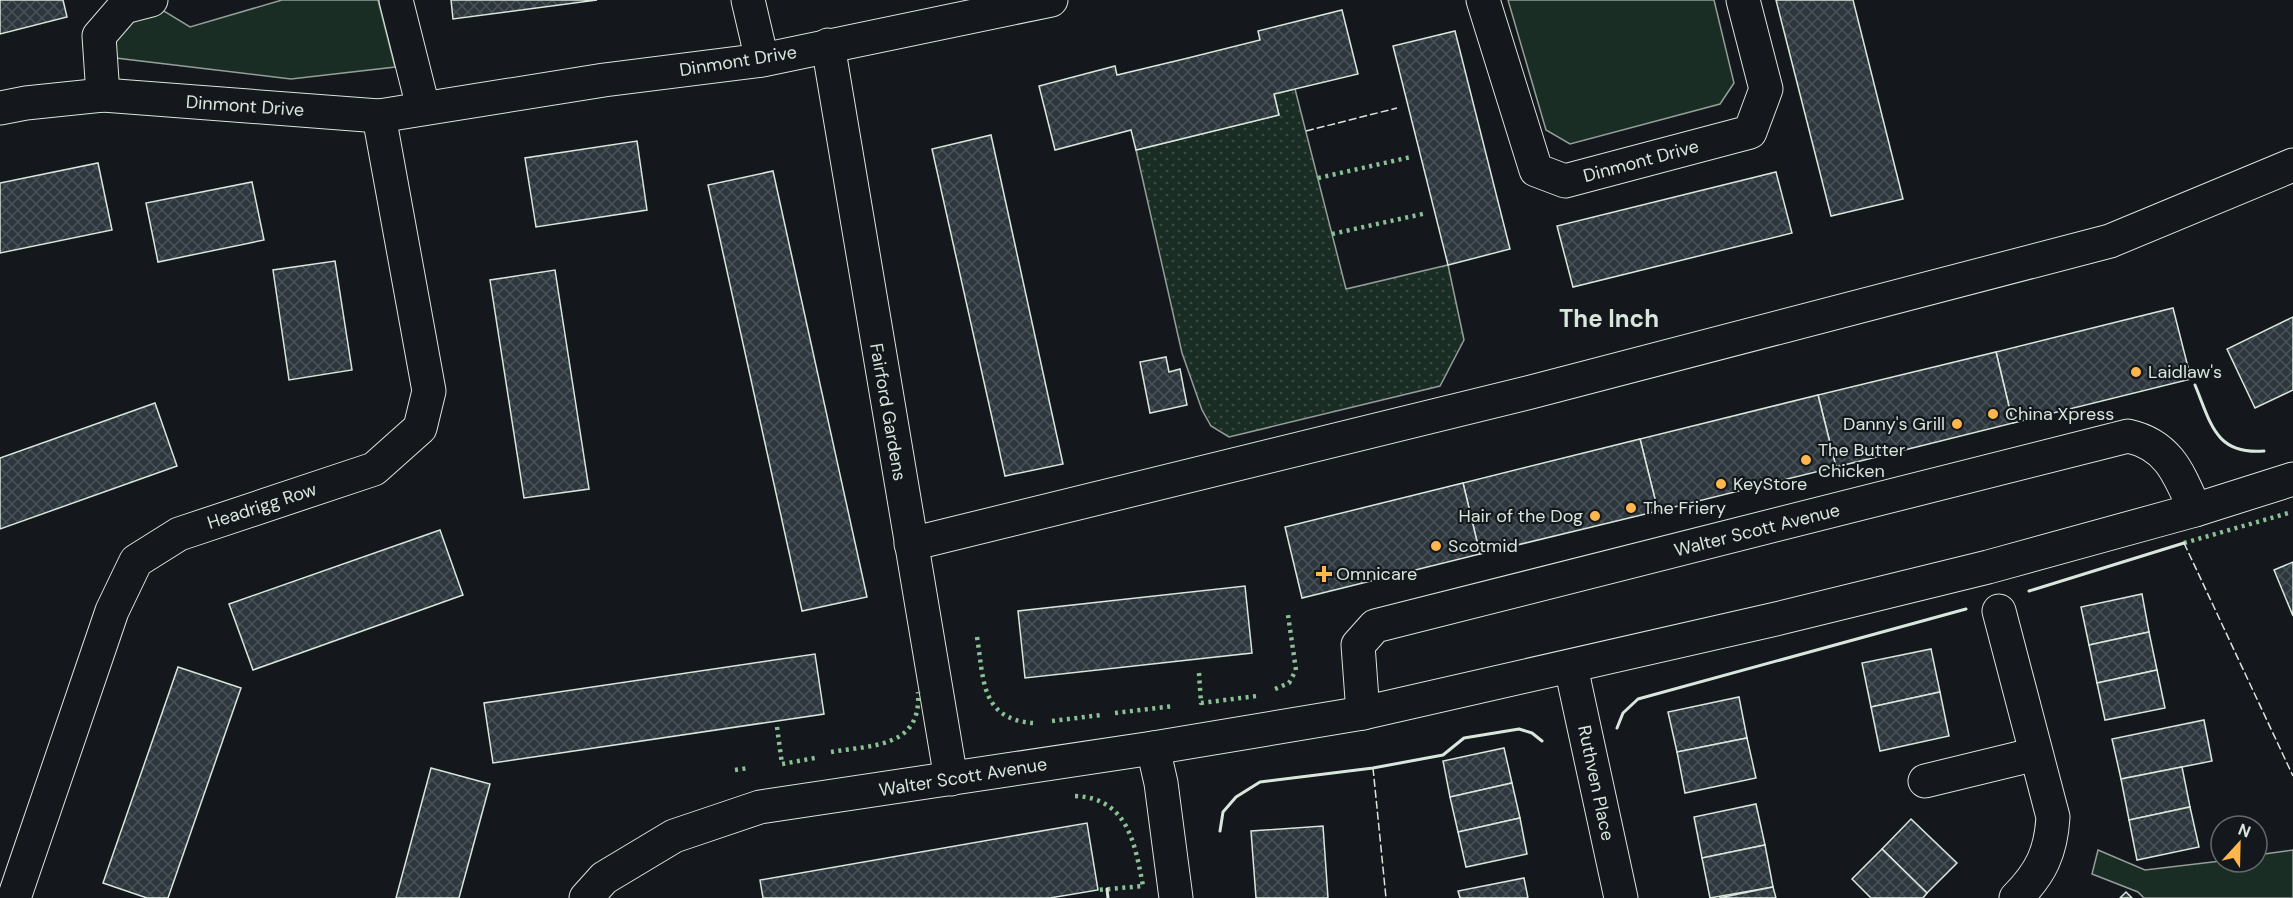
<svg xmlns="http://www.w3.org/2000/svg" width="2293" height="898" viewBox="0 0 2293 898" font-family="'DM Sans',sans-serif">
<defs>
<pattern id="park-dots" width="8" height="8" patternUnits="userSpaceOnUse" patternTransform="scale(1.5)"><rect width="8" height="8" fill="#1a2d24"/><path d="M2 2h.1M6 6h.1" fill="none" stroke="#3b4b43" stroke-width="1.8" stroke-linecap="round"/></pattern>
<pattern id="building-cross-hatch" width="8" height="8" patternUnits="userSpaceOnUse" patternTransform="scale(1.5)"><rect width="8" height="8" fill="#2c363c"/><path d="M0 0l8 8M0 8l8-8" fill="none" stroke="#4a5358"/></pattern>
</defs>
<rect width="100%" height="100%" fill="#14181c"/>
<!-- grass -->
<g fill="#1a2d24" stroke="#939e99" stroke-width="1.5">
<polygon points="282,0 378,0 395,67 291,79 116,58 115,33 129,21 164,11 190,27"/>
<polygon points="1508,0 1714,0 1734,83 1720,104 1570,144 1546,130"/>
<polygon points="2098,850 2145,870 2221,861 2257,862 2257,855 2293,850 2293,898 2144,898 2138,892 2092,874"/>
</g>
<!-- park -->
<polygon fill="url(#park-dots)" stroke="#939e99" stroke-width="1.5" points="1295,89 1346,289 1448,265 1464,340 1440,386 1229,437 1211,426 1202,410 1182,353 1136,150 1279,115 1274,94"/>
<!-- building -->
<g fill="url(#building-cross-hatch)" stroke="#d8e6dc" stroke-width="1.5">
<polygon points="0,0 63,0 67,17 0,34"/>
<polygon points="451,0 597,0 453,19"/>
<polygon points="1776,0 1853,0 1903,199 1831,216"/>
<polygon points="1342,10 1358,74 1274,94 1279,115 1136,150 1131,130 1055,150 1039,86 1115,66 1117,75 1188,58 1260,40 1258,31"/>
<polygon points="1455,31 1510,249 1448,265 1393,46"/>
<polygon points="991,135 1063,464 1005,476 932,149"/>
<polygon points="637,141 647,210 536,227 525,158"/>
<polygon points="98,163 112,230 0,253 0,183"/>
<polygon points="773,171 867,597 802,611 708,185"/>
<polygon points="1776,172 1792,233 1573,287 1557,226"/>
<polygon points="252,182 264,240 158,262 146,203"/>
<polygon points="335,261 352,370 289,380 273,270"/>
<polygon points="555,270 589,489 524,498 490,280"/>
<polygon points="2173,308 2191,379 2013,423 1996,352"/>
<polygon points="2293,317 2293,390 2255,408 2227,349"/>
<polygon points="1996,352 2013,423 1836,467 1818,395"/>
<polygon points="1166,357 1169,372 1180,369 1187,405 1150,413 1140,362"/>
<polygon points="1818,395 1836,467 1658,511 1640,439"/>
<polygon points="155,403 177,466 0,529 0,458"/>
<polygon points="1640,439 1658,511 1480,554 1463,483"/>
<polygon points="1463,483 1480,554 1302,598 1285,527"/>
<polygon points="440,530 463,595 253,670 229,604"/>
<polygon points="2293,562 2293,616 2274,570"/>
<polygon points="1245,586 1252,653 1025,678 1018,611"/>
<polygon points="2142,594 2149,632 2089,645 2081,607"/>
<polygon points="2149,632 2157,670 2097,683 2089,645"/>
<polygon points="1931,649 1940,692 1871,707 1862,663"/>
<polygon points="815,654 824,714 493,763 484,703"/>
<polygon points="178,667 241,688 168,898 147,898 103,883"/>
<polygon points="2157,670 2165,708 2105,720 2097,683"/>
<polygon points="1940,692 1949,736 1880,751 1871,707"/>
<polygon points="1739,697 1747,738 1677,752 1668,712"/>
<polygon points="2204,720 2212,761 2121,779 2112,739"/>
<polygon points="1747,738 1756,778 1685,793 1677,752"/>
<polygon points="1504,748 1512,783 1450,797 1443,761"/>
<polygon points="2182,767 2190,807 2129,820 2121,779"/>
<polygon points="431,768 490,784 484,806 459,898 396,898"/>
<polygon points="1512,783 1520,818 1458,832 1450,797"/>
<polygon points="1756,804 1765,845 1702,858 1694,817"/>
<polygon points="2190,807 2199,847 2137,860 2129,820"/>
<polygon points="1520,818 1527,854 1466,867 1458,832"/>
<polygon points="1911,819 1957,863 1927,893 1882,849"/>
<polygon points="1087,823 1098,890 1050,898 763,898 760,880"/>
<polygon points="1323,826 1328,898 1256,898 1251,831"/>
<polygon points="1765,845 1773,887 1710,898 1702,858"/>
<polygon points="1882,849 1927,893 1923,898 1871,898 1852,879"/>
<polygon points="1524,878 1528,898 1460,898 1458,891"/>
<polygon points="1773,887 1776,898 1719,898"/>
<polygon points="2126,892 2132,898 2120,898"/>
</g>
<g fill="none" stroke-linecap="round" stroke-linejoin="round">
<defs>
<g id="minor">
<polyline points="396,0 423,107"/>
<polyline points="748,0 762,60"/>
<polyline points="1483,0 1536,170 1565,181 1750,132 1766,89 1743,0"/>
<polyline points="828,45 951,779"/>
<polyline points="103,95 99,36 124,7 151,0"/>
<polyline points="0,108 26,103 103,95 379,116 604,80 762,60 1051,0"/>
<polyline points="911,544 1531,392 2110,241 2293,165"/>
<path d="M1999,611L2053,817C2051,852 2041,873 2016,898"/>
<polyline points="1571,667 1621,898"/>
<path d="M1363,713L1358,645L1375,626L2128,436C2169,445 2179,474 2195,510"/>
<polyline points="1153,748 1161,783 1176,898"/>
<polyline points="1925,781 2036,754"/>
<polyline points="14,898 112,611 136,561 179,534 374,469 420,428 429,391 379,116"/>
<polyline points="586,898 604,878 674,836 760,807 1153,748 1363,713 1780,618 1988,567 2195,510 2293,479"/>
</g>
</defs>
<!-- minor casing -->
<use href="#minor" stroke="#d8e6dc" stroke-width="35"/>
<!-- minor -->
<use href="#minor" stroke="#14181c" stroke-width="33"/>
<!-- hedge -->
<g stroke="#8ac095" stroke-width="4.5" stroke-dasharray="3 4.5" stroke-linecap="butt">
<polyline points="1318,178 1411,157"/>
<polyline points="1332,234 1427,213"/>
<polyline points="2184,543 2292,512"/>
<path d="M977,637C984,679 980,719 1033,723"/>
<polyline points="1199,673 1201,703 1257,696"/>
<polyline points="1275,689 1289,683 1296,670 1288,615"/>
<polyline points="1115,713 1174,706"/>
<polyline points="1052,721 1101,715"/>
<polyline points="777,727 782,764 815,758"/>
<path d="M831,752C872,745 922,748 918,692"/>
<polyline points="735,770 748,768"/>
<path d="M1075,796C1128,798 1135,844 1143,886L1098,890"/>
</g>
<!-- fence -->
<g stroke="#d8e6dc" stroke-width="1.5" stroke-dasharray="8 3" stroke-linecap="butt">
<polyline points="1306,131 1397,108"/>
<polyline points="2184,543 2293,776"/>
<polyline points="1373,768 1386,898"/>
</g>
<!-- wall -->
<g stroke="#d8e6dc" stroke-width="3">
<path d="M2195,385C2211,423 2215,455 2264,451"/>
<polyline points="2029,591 2184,543"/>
<polyline points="1617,728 1623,713 1638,699 1966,609"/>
<polyline points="1220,831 1223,812 1236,797 1260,782 1373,768 1443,755 1464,738 1519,729 1532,733 1542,741"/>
<polyline points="1107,889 1108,898"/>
</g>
</g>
<!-- markers -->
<g fill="#ffb74d" stroke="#14181c" stroke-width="2">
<circle cx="2136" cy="372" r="6"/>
<circle cx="1993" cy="414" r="6"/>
<circle cx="1957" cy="424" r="6"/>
<circle cx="1806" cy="460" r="6"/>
<circle cx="1721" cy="484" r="6"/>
<circle cx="1631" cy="508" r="6"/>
<circle cx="1595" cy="516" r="6"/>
<circle cx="1436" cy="546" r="6"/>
<path d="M1321 565h6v6h6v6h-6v6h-6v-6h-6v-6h6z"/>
</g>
<g text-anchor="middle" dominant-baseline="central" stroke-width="4.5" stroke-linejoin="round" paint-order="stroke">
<!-- street labels -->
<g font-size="18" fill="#d8e6dc" stroke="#14181c">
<text transform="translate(738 61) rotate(-9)">Dinmont Drive</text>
<text transform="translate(245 106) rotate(4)">Dinmont Drive</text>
<text transform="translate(1641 161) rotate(-15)">Dinmont Drive</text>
<text transform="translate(888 412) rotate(80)">Fairford Gardens</text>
<text transform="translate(262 506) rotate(-18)">Headrigg Row</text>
<text transform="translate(1757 530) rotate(-14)">Walter Scott Avenue</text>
<text transform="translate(963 777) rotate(-9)">Walter Scott Avenue</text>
<text transform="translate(1596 783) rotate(78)">Ruthven Place</text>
</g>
<!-- poi labels -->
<g font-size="18" fill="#d8e6dc" stroke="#14181c" text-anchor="start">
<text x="2148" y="372">Laidlaw's</text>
<text x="2005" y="414">China Xpress</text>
<text x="1945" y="424" text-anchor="end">Danny's Grill</text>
<text x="1818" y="450">The Butter<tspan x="1818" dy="21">Chicken</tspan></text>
<text x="1733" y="484">KeyStore</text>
<text x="1643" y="508">The Friery</text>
<text x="1583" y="516" text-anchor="end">Hair of the Dog</text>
<text x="1448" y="546">Scotmid</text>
<text x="1336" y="574">Omnicare</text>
</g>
<!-- district labels -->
<g font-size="24" font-weight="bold" fill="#d8e6dc" stroke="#14181c">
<text x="1609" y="318">The Inch</text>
</g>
</g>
<!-- north arrow -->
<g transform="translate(2239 844) rotate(22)"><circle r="28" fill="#14181c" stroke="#626a69" stroke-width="1.5"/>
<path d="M0-4.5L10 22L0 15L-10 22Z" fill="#ffb74d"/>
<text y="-9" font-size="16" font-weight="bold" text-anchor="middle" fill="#d8e6dc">N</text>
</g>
</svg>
